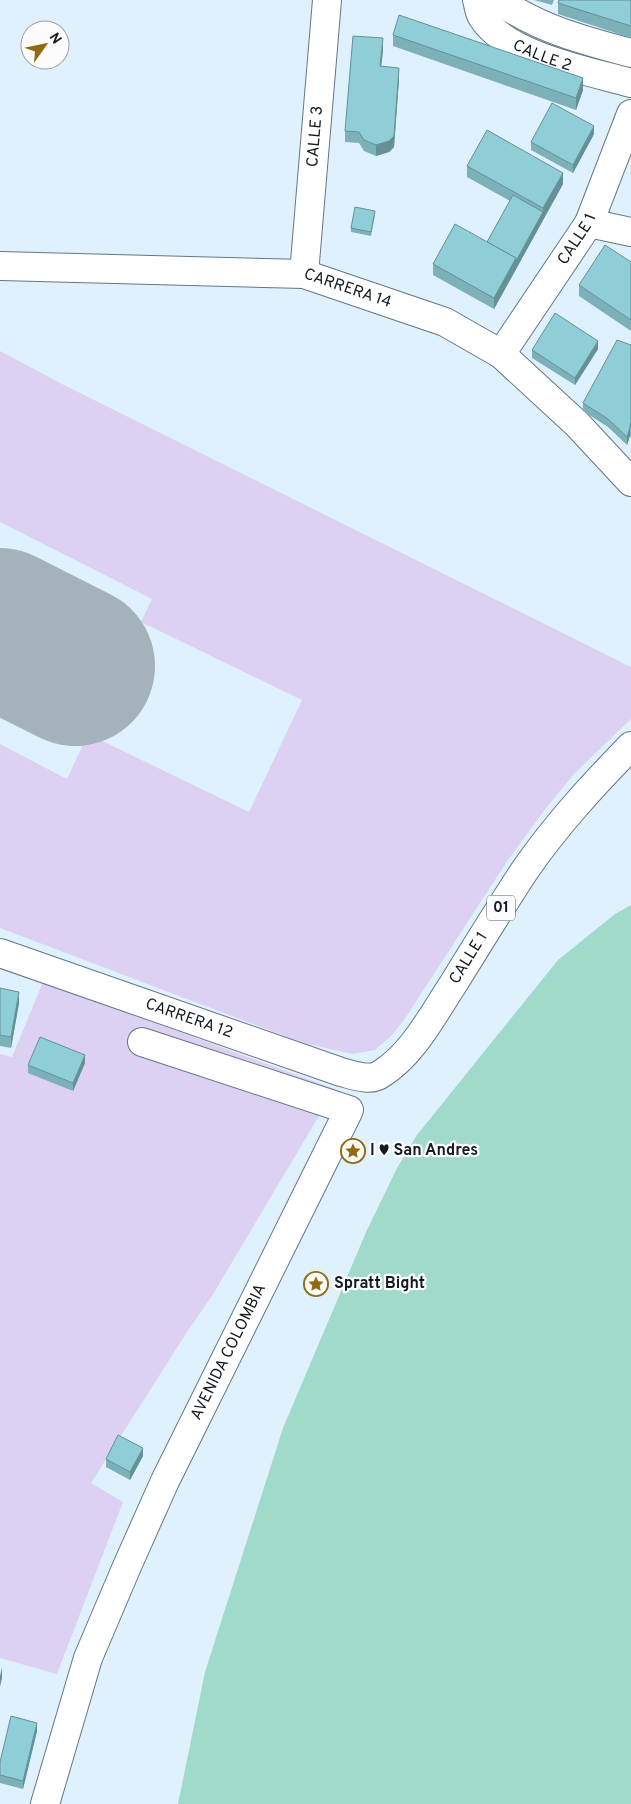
<svg xmlns="http://www.w3.org/2000/svg" width="631" height="1804" viewBox="0 0 631 1804" font-family="Overpass,sans-serif">
<rect width="100%" height="100%" fill="#e0f1fe"/>
<!-- green -->
<g fill="#dcd1f3">
<polygon points="0,351 64,385 631,667 631,719 574,774 546,808 508,860 404,1020 392,1035 375,1050 352,1054 303,1043 0,928 0,744 67,779 88,734 249,812 302,700 141,622 152,599 0,522"/>
<polygon points="43,982 335,1089 212,1296 187,1332 91,1483 123,1502 57,1674 0,1658 0,1054 12,1057"/>
</g>
<!-- water -->
<polygon fill="#9fdaca" points="631,905 631,1804 178,1804 205,1672 283,1428 367,1230 397,1168 417,1135 558,960 615,914"/>
<g fill="none" stroke-linecap="round" stroke-linejoin="round">
<!-- runway -->
<polyline stroke="#a4b2bc" stroke-width="160" points="0,628 75,666"/>
<defs>
<g id="minor">
<path id="s1" d="M477,0C479,6 479,14 483,18C507,56 589,71 631,83"/>
<path d="M503,0L504,4C543,30 586,41 631,53"/>
<polyline points="589,223 631,232"/>
<path id="s2" d="M0,266L304,274L445,322L501,354L577,424L631,482"/>
<path id="s3" d="M304,274L327,0"/>
<path id="s4" d="M501,354L589,223L631,114"/>
<path id="s5" d="M45,1804L88,1658L128,1564L165,1481L349,1110L142,1042"/>
</g>
<g id="highway">
<path id="s6" d="M0,953L341,1072C353,1075 370,1082 381,1074C413,1054 432,1016 452,986C476,947 500,908 525,870C556,825 593,785 631,746"/>
</g>
</defs>
<!-- minor casing -->
<use href="#minor" stroke="#637785" stroke-width="30"/>
<!-- highway casing -->
<use href="#highway" stroke="#637785" stroke-width="30"/>
<!-- minor -->
<use href="#minor" stroke="#fff" stroke-width="28"/>
<!-- highway -->
<use href="#highway" stroke="#fff" stroke-width="28"/>
</g>
<!-- wall -->
<g fill="#7cb1b9">
<polygon points="534,0 554,0 552,5"/>
<polygon points="631,0 631,38 558,14 558,3"/>
<polygon points="393,35 583,90 576,110 393,46"/>
<polygon points="383,50 381,66 399,79 394,147 389,152 376,156 364,151 359,143 345,142 345,131"/>
<polygon points="594,134 573,173 531,150 531,142"/>
<polygon points="467,166 563,184 494,309 433,275 433,264 487,242 510,201 467,177"/>
<polygon points="375,215 371,236 351,232 351,228"/>
<polygon points="631,262 631,331 579,296 579,285"/>
<polygon points="631,345 631,437 630,436 627,445 608,427 583,411 583,403"/>
<polygon points="598,349 575,385 532,358 532,350"/>
<polygon points="0,988 19,1003 11,1048 0,1046"/>
<polygon points="85,1063 73,1091 28,1073 28,1065"/>
<polygon points="143,1456 130,1480 106,1467 106,1459"/>
<polygon points="37,1731 23,1789 0,1783 0,1762"/>
</g>
<!-- shaded-wall -->
<g fill="#659096">
<polygon points="383,38 383,50 380,78 380,66"/>
<polygon points="399,68 399,79 394,147 389,152 376,156 376,145"/>
<polygon points="583,78 583,90 576,110 576,98"/>
<polygon points="594,126 594,134 573,173 573,165"/>
<polygon points="563,173 563,184 494,309 494,298 516,258 543,212 543,208"/>
<polygon points="598,341 598,349 575,385 575,378"/>
<polygon points="630,428 630,436 627,445 627,437"/>
<polygon points="19,992 19,1003 11,1048 11,1037"/>
<polygon points="85,1055 85,1063 73,1091 73,1083"/>
<polygon points="143,1448 143,1456 130,1480 130,1472"/>
<polygon points="2,1667 2,1678 0,1687 0,1676"/>
<polygon points="37,1723 37,1731 23,1789 23,1781"/>
</g>
<!-- building -->
<g fill="#90ced7" stroke="#659096">
<polygon points="559,0 631,0 631,26 558,3"/>
<polygon points="399,15 583,78 576,98 393,35"/>
<polygon points="353,36 383,38 380,66 399,68 394,136 389,141 376,145 364,140 359,132 345,131"/>
<polygon points="552,103 594,126 573,165 531,142"/>
<polygon points="487,130 563,173 543,208 467,166"/>
<polygon points="513,195 543,212 516,261 516,258 487,242"/>
<polygon points="355,207 375,211 371,232 351,228"/>
<polygon points="455,224 516,258 494,298 433,264"/>
<polygon points="605,245 631,262 631,320 579,285"/>
<polygon points="555,313 598,341 575,378 532,350"/>
<polygon points="617,340 631,345 631,423 630,425 630,428 627,437 608,419 583,403"/>
<polygon points="0,988 19,992 11,1037 0,1035"/>
<polygon points="40,1037 85,1055 73,1083 28,1065"/>
<polygon points="118,1435 143,1448 130,1472 106,1459"/>
<polygon points="11,1716 37,1723 23,1781 0,1775 0,1762"/>
</g>
<!-- icons -->
<defs>
<symbol id="sight-ring" viewBox="-11 -11 22 22"><circle r="9.5" fill="#fcfcfc" stroke="#906b11" stroke-width="1.5"/><path d="M0-6L1.8-2.2L6-1.7L2.9 1.2L3.7 5.4L0 3.3L-3.7 5.4L-2.9 1.2L-6-1.7L-1.8-2.2Z" fill="#906b11"/></symbol>
</defs>
<g fill-rule="evenodd">
<use href="#sight-ring" x="339" y="1137" width="28" height="28"/>
<use href="#sight-ring" x="302" y="1270" width="28" height="28"/>
</g>
<g text-anchor="middle" dominant-baseline="central" stroke-width="4.5" stroke-linejoin="round" paint-order="stroke">
<!-- shield labels -->
<rect fill="#fcfcfc" stroke="#595e63" stroke-width="1" x="487" y="895.5" width="28" height="25" rx="4"/>
<g font-size="15" font-weight="bold" fill="#131b21">
<text x="501" y="908">01</text>
</g>
<!-- street labels -->
<g font-size="16" fill="#131b21" stroke="#fcfcfc">
<text stroke="none"><textPath href="#s1" startOffset="91">CALLE 2</textPath></text>
<text stroke="none"><textPath href="#s3" startOffset="138">CALLE 3</textPath></text>
<text stroke="none"><textPath href="#s4" startOffset="138">CALLE 1</textPath></text>
<text stroke="none"><textPath href="#s2" startOffset="350">CARRERA 14</textPath></text>
<text stroke="none"><textPath href="#s6" startOffset="549">CALLE 1</textPath></text>
<text stroke="none"><textPath href="#s6" startOffset="200">CARRERA 12</textPath></text>
<text stroke="none"><textPath href="#s5" startOffset="489">AVENIDA COLOMBIA</textPath></text>
</g>
<!-- poi labels -->
<g font-size="16" font-weight="bold" fill="#131b21" stroke="#fcfcfc" text-anchor="start">
<text x="370" y="1151">I ♥ San Andres</text>
<text x="334" y="1284">Spratt Bight</text>
</g>
</g>
<!-- north arrow -->
<g transform="translate(45 45) rotate(57)"><circle r="24" fill="#fcfcfc" stroke="#9fa2a4"/>
<path d="M0-4L9 19L0 12L-9 19Z" fill="#906b11"/>
<text y="-8" font-size="14" font-weight="bold" text-anchor="middle" fill="#131b21">N</text>
</g>
</svg>
